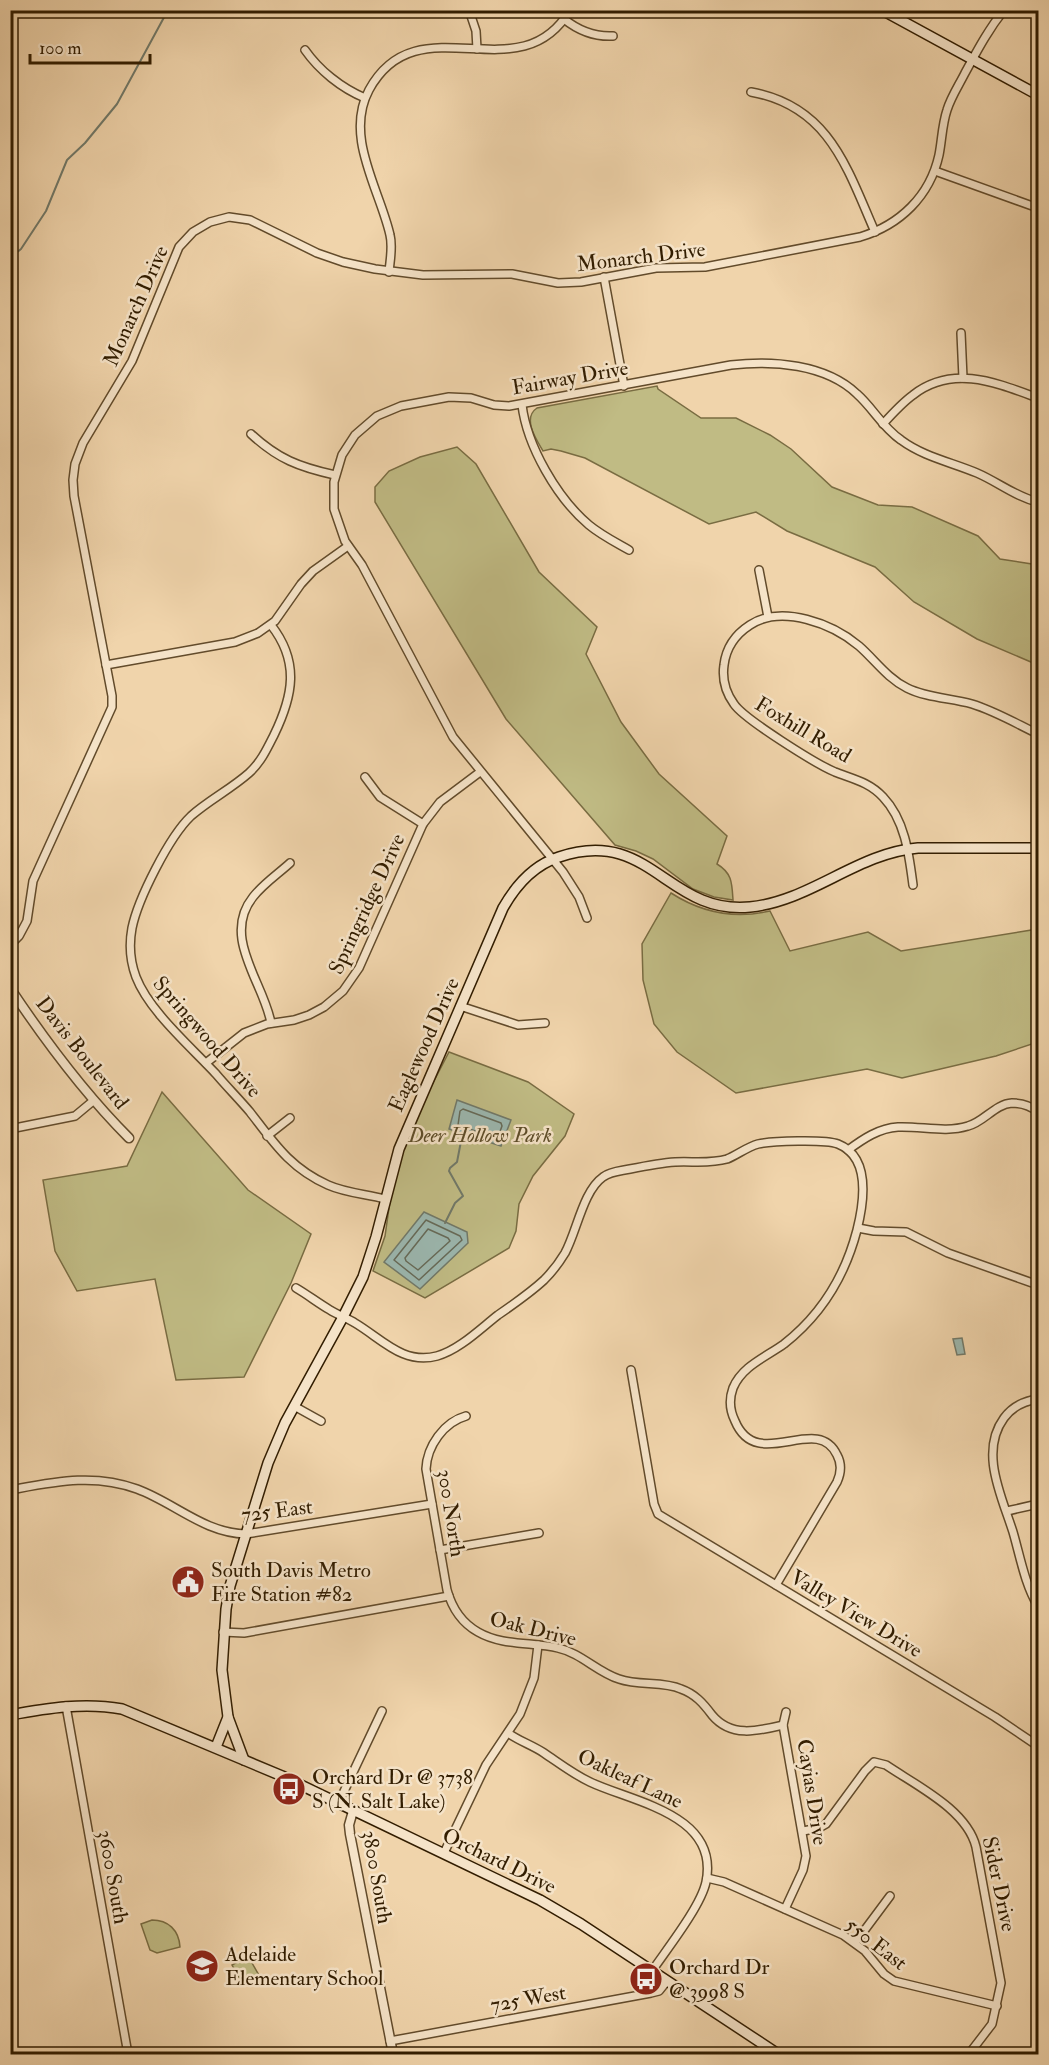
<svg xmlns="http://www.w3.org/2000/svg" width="1049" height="2065" viewBox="0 0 1049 2065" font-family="'IM FELL Double Pica',serif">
<rect width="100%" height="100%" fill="#f0d4ab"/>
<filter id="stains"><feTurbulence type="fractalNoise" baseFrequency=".00333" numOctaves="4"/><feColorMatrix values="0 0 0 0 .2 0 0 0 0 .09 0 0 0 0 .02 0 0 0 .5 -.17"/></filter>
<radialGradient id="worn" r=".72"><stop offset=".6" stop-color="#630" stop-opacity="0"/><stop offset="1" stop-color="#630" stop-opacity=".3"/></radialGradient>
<!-- green -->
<g fill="#c0bb84" stroke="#796c42" stroke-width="1.5">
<path d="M657,386L658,389L701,418H736L770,435L791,449L832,487L878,505L912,507L978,536L1000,559L1038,565V665L977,639L914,602L875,567L787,531L756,512L709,524L585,458L561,451L551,449L543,451C536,439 522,418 537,408Z"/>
<path d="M457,447L476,464L539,572L597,627L586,654L621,722L659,774L727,836L717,864C732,873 732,883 733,900L714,897L693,889L653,859L636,851L615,845L506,719L375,502V487L389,471L420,457Z"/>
<path d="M671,893C702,913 735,919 770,911L790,951L868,932L901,951L1038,929V1042L996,1056L902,1078L867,1069L736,1093L677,1052L654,1024L643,980L642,944Z"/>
<polygon points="449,1052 528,1082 574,1114 565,1136 533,1176 519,1204 516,1231 509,1248 425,1298 373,1271 385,1236 390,1201 403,1149 420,1108"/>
<polygon points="162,1092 248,1190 311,1234 291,1283 244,1377 176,1380 155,1279 77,1291 55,1251 43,1180 127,1166"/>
<path d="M152,1920C168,1920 179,1930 180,1947L157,1953L150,1950L141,1924Z"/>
<polygon points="248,1956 260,1977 244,1986 232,1965"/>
</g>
<!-- water -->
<g fill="#9bb7af" stroke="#717969" stroke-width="1.5">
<polygon points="457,1100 511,1120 501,1146 449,1129"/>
<polygon points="424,1212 467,1232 468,1243 420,1289 384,1262"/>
<polygon points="962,1338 965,1354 957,1355 953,1339"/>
</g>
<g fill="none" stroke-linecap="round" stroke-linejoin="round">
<!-- shore -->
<g stroke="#666a58" stroke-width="1.5">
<polygon points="463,1109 501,1123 502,1126 498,1137 495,1138 458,1125 460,1111"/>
<polygon points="426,1220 460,1236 462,1240 419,1280 394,1260"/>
<polygon points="428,1229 448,1238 450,1241 418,1270 406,1261 405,1258"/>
</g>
<!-- stream -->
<g stroke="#717969" stroke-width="2">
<polyline points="10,258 21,249 46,211 67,160 85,143 117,104 168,10"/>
<polyline points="445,1223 455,1203 463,1196 449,1171 450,1168 457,1162 463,1131"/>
</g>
<defs>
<g id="minor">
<polyline points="469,10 476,31 477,49"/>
<path d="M564,19C579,31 594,37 613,36"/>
<path d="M305,50C319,70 341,88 365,98"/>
<path d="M751,92C829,106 847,168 875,232"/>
<polyline points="935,171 1038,208"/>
<path d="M389,272C390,260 393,247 390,235C380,190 344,137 369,90C418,0 519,96 570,10"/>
<polyline points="604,277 624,386"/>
<polyline points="961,333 963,378"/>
<path d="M522,405C527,446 557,498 589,525C601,535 615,542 629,550"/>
<path d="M883,424C892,414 902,403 913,395C953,364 997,383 1038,398"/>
<path d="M251,434C278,459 299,467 335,475"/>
<polyline points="759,570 768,617"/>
<path d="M271,625C300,662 293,696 274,735C267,749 261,762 249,773C231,789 209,800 191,816C169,837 138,899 132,928C129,944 130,961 136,977C149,1011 191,1047 216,1074C227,1087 239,1099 250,1112C274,1143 290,1168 328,1185C346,1193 366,1194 385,1199"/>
<polyline points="106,665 235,642 258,633 275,621 301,584 313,571 348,546"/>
<polyline points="365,777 380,797 423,824"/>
<path d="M913,885C909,854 905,820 883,797C869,782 853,779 835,772C816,764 744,719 734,704C726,693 722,679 724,665C726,648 736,634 750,625C782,604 833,624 859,646C875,660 887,678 907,688C927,698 951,698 972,704C995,711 1017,724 1038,734"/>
<path d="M587,918L579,897L563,872L453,737L362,565L345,541L334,509V482L342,455L355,435L377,416L401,406L449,397L471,398L494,405L509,406L731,365C772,360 826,364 857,394C873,408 882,427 901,440C924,457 951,462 977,473C998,482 1016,497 1038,502"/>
<path d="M10,945L19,936L27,921L33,881L112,707V696L74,496L73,480L75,464L83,443L132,361L179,247L193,232L210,222L229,217L250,220L317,253L343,262L375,269L423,275L512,274L558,283L581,282L656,268L705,267L860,237C900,225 930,196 939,155C942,140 942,125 947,110C951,97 959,85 965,73C977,51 988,30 1004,10"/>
<polyline points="460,1006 518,1025 545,1023"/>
<path d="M271,1023C264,983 221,937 253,897C263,884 278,874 290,863"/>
<polyline points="206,1063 244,1033 267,1024 294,1020 309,1015 324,1007 343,991 359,968 423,824 440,802 480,772"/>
<polyline points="10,1129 75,1116 93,1101"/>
<polyline points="267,1136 290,1118"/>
<path d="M848,1150C863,1139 879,1128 898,1127C922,1126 945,1133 968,1126C984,1122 995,1104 1012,1103C1022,1103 1031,1106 1038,1112"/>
<polyline points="858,1228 874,1231 906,1232 948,1253 1038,1285"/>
<path d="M296,1288C308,1295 318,1303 330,1310C338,1315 347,1318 355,1323C382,1339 403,1365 437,1356C459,1350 480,1329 498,1315C514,1304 530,1293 544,1280C552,1272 559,1263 565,1253C577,1231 583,1191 603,1177C611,1171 621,1171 630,1169C645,1166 660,1163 675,1162C692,1161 710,1164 727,1159C737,1155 747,1147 758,1144C771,1141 825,1139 838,1144C871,1157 864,1202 857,1230C845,1276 821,1315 784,1344C766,1357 742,1366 733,1388C729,1399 730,1411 735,1421C757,1474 817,1412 837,1455C842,1464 841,1473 837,1482L776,1585"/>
<polyline points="631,1370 654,1504 658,1514 995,1717 1038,1746"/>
<path d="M1038,1399C1024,1401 1012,1407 1004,1418C979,1452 1002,1497 1013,1532C1020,1556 1025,1585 1038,1606"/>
<polyline points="294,1406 321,1421"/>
<path d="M466,1416C444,1422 427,1446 426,1469L447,1590C452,1608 462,1623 478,1632C502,1646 533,1642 558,1648C581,1653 597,1672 619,1679C639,1686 663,1681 681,1689C695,1694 703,1703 712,1715C731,1738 758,1731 783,1725"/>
<path d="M10,1490C54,1482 94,1473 137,1489C175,1503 204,1533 246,1534L432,1504"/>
<polyline points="1007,1511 1038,1504"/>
<polyline points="440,1550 539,1533"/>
<polyline points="223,1632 244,1633 449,1596"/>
<polyline points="66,1706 128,2054"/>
<path d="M508,1733C519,1741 532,1745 544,1753C559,1763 573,1774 590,1782C632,1802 720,1814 706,1882C701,1906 667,1949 652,1971"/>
<polyline points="338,1804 382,1711"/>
<path d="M803,1831L819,1828L826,1824L865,1771L874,1762L886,1765C917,1786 967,1810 976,1847L1001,1983L992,2024L969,2054"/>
<polyline points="444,1853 486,1765 520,1714 534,1678 538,1645"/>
<polyline points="707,1878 724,1882 843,1935 865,1951 884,1974 894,1981 997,2006"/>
<polyline points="785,1909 803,1870 806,1856 783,1725 786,1712"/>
<polyline points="855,1943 890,1896"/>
<polyline points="390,2041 651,1993 659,1991 667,1981"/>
</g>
<g id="tertiary">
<path d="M10,988C46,1042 84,1093 129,1138"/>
<polyline points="353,1811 349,1825 350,1834 393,2054"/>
</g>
<g id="secondary">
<polyline points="882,10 1038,95"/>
<path d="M10,1715C48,1708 85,1702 122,1709L282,1776L540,1900L581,1924L778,2054"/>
<polyline points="228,1717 244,1760"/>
<path d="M216,1747L228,1717L222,1670L226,1609L230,1586L268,1463L285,1423L343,1317L363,1277L376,1237L399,1149L503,908C516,885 534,865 559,857C650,826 667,915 750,907C811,901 857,853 918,848H1038"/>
</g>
</defs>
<!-- minor casing -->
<use href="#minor" stroke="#624b2b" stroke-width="10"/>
<!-- tertiary casing -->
<use href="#tertiary" stroke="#624b2b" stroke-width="11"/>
<!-- secondary casing -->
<use href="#secondary" stroke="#321d00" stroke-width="12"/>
<!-- minor -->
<use href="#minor" stroke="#f5e3c8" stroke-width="7"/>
<!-- tertiary -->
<use href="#tertiary" stroke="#f5e3c8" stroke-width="8"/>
<!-- secondary -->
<use href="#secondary" stroke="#f5e3c8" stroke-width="9"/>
</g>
<!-- icons -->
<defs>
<symbol id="civic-disc" viewBox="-11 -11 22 22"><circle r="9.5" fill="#8f2418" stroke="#f5e3c8"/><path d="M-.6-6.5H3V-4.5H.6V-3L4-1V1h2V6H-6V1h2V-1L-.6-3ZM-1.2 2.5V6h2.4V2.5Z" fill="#fff"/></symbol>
<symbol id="bus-disc" viewBox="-11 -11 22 22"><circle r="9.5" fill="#8f2418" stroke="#f5e3c8"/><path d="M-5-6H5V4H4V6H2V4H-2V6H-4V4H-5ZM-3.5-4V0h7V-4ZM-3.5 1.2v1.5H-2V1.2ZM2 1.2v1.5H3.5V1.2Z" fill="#fff"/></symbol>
<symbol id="school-disc" viewBox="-11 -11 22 22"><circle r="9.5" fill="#8f2418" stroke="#f5e3c8"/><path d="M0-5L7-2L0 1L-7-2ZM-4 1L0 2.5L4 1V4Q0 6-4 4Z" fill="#fff"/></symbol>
</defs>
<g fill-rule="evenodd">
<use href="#civic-disc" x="169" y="1563" width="38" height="38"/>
<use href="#bus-disc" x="270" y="1770" width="38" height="38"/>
<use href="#school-disc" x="183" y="1947" width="38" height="38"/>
<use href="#bus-disc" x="627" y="1960" width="38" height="38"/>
</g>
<g text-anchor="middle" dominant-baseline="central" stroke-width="5" stroke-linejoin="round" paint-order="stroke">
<!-- street labels -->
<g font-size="21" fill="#321d00" stroke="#f5e3c8">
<text transform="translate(641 257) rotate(-7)">Monarch Drive</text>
<text transform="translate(136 306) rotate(-66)">Monarch Drive</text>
<text transform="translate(570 378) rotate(-10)">Fairway Drive</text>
<text transform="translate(803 730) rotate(31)">Foxhill Road</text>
<text transform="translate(367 904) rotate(-65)">Springridge Drive</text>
<text transform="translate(207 1037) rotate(49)">Springwood Drive</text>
<text transform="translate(424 1045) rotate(-66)">Eaglewood Drive</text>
<text transform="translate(82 1053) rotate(52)">Davis Boulevard</text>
<text transform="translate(277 1511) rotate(-7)">725 East</text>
<text transform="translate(451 1513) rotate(81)">300 North</text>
<text transform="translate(856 1614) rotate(31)">Valley View Drive</text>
<text transform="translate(533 1629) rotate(14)">Oak Drive</text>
<text transform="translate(630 1779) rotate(25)">Oakleaf Lane</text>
<text transform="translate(812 1792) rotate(81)">Cayias Drive</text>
<text transform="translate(499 1861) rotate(26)">Orchard Drive</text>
<text transform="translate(113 1877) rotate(80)">3600 South</text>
<text transform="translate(377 1877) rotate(80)">3800 South</text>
<text transform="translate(999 1884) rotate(78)">Sider Drive</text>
<text transform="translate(876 1944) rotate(38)">550 East</text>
<text transform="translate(528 1999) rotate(-10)">725 West</text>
</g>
<!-- park labels -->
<g font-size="21" font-style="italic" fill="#5d4c28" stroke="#f5e3c8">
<text x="480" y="1135">Deer Hollow Park</text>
</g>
<!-- poi labels -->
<g font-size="21" fill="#321d00" stroke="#f5e3c8" text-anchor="start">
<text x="211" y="1570">South Davis Metro<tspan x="211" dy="24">Fire Station #82</tspan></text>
<text x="312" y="1777">Orchard Dr @ 3738<tspan x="312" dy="24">S (N. Salt Lake)</tspan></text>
<text x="225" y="1954">Adelaide<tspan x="225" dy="24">Elementary School</tspan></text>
<text x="669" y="1967">Orchard Dr<tspan x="669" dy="24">@ 3998 S</tspan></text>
</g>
</g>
<!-- margin -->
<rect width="1049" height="2065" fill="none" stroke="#f0d4ab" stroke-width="36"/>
<rect x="12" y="12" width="1025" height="2041" fill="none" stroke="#321d00" stroke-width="3"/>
<rect x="18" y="18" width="1013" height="2029" fill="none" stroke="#321d00" stroke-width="1.5"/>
<!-- scale -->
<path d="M30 54v9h120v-9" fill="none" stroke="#321d00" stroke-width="3"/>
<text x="39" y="54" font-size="18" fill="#321d00" stroke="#f5e3c8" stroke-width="4.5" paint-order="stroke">100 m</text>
<rect width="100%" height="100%" filter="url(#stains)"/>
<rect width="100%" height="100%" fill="url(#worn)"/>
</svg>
